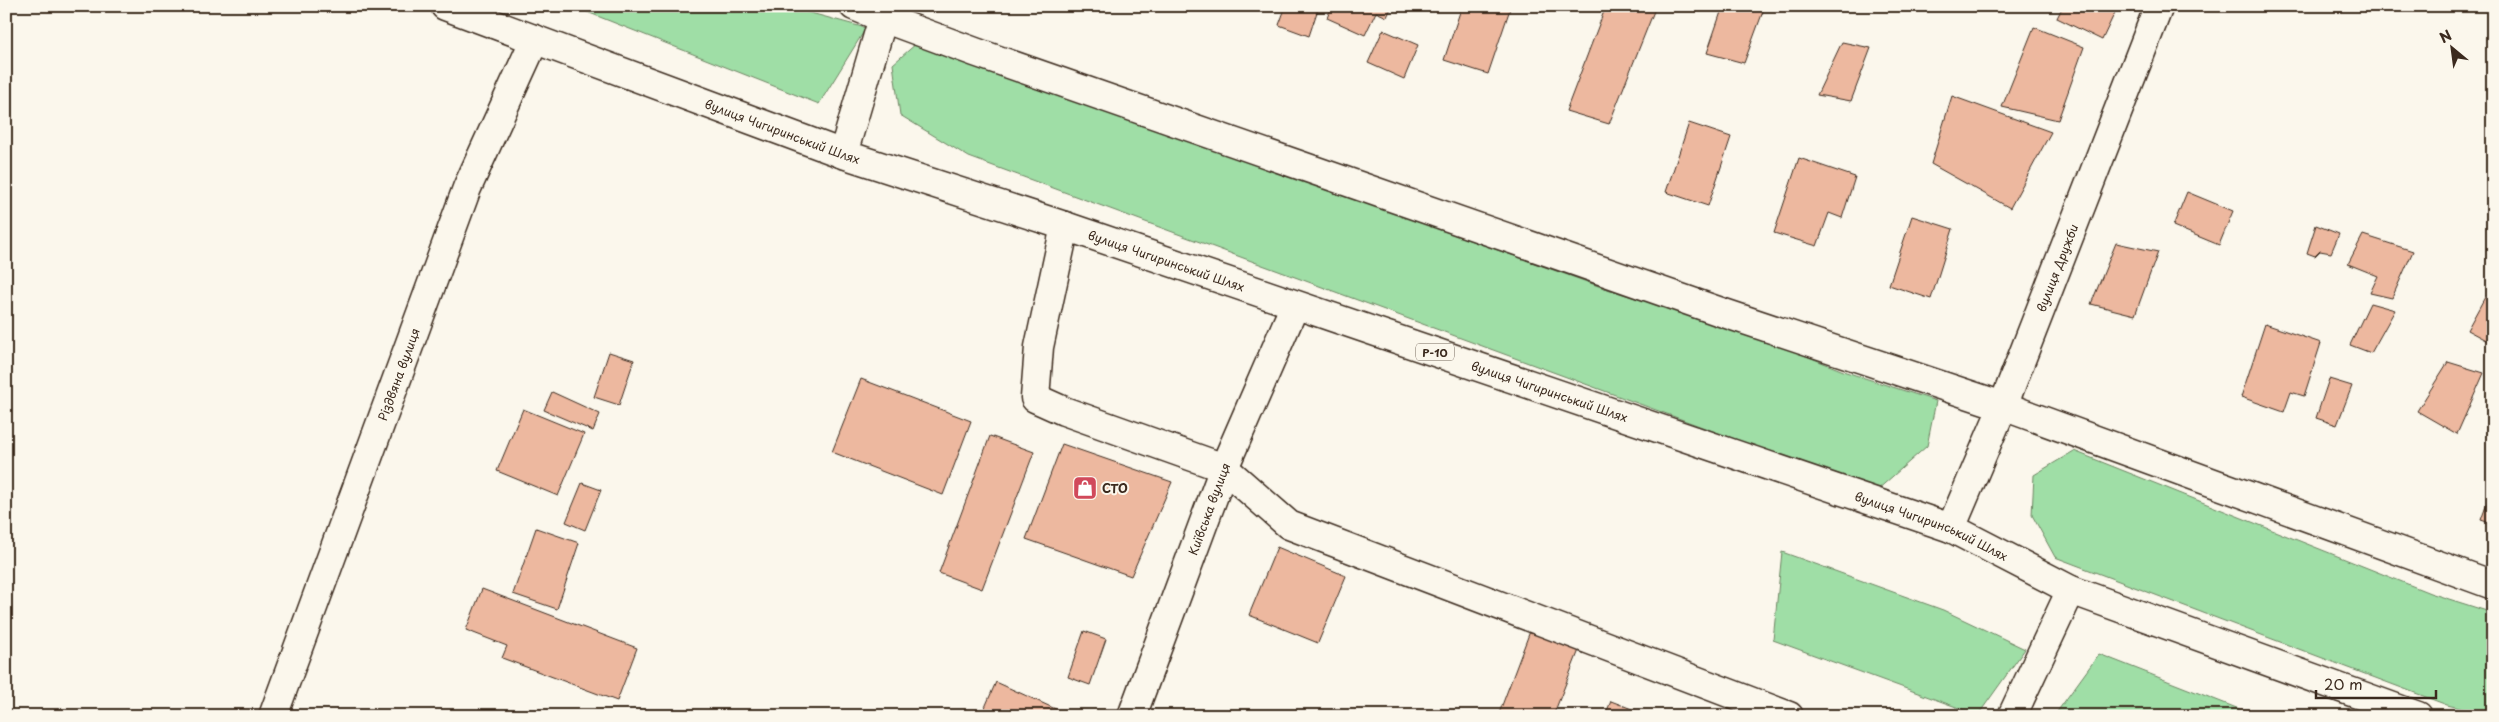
<svg xmlns="http://www.w3.org/2000/svg" width="2499" height="722" viewBox="0 0 2499 722" font-family="'Playpen Sans',sans-serif">
<rect width="100%" height="100%" fill="#fbf7ec"/>
<filter id="ink" filterUnits="userSpaceOnUse"><feTurbulence type="fractalNoise" baseFrequency=".02" numOctaves="2"/><feDisplacementMap in="SourceGraphic" scale="10" xChannelSelector="R" yChannelSelector="G"/><feConvolveMatrix kernelMatrix="1 2 1 2 8 2 1 2 1" color-interpolation-filters="sRGB"/></filter>
<g filter="url(#ink)">
<!-- green -->
<g fill="#9fdea6" stroke="#6d8462">
<polygon points="572,6 785,6 866,28 819,104"/>
<polygon points="917,43 1604,288 1759,337 1846,372 1936,401 1927,446 1876,491 969,157 900,115 893,64"/>
<polygon points="2074,451 2430,593 2493,613 2493,716 2447,705 2055,557 2032,515 2034,475"/>
<polygon points="1782,552 1943,610 2025,649 1978,715 1773,640"/>
<polygon points="2099,654 2257,716 2054,716"/>
</g>
<!-- building -->
<g fill="#edb89f" stroke="#3b2a1e">
<polygon points="1286,6 1319,6 1309,36 1279,25"/>
<polygon points="1332,6 1392,6 1387,17 1376,12 1365,35 1327,18"/>
<polygon points="1462,6 1511,6 1488,74 1444,60"/>
<polygon points="1606,6 1656,6 1609,124 1566,111"/>
<polygon points="1723,6 1765,6 1744,63 1707,53"/>
<polygon points="2063,6 2118,6 2102,40 2057,18"/>
<polygon points="2034,27 2084,47 2058,120 2002,107"/>
<polygon points="1383,30 1418,45 1404,79 1368,63"/>
<polygon points="1842,42 1871,48 1851,101 1817,95"/>
<polygon points="1952,96 2051,132 2010,208 1931,164"/>
<polygon points="1689,123 1731,137 1708,206 1666,192"/>
<polygon points="1799,158 1855,177 1842,218 1829,213 1817,246 1774,233"/>
<polygon points="2187,192 2233,211 2219,245 2173,226"/>
<polygon points="1912,216 1953,229 1931,299 1889,285"/>
<polygon points="2316,225 2339,234 2331,253 2320,251 2315,256 2307,253"/>
<polygon points="2363,235 2413,251 2392,298 2370,293 2378,276 2348,264"/>
<polygon points="2116,243 2158,252 2135,315 2091,304"/>
<polygon points="2485,297 2493,302 2493,344 2467,330"/>
<polygon points="2370,303 2395,310 2371,353 2350,345"/>
<polygon points="2265,324 2321,343 2304,396 2291,392 2284,412 2241,397"/>
<polygon points="609,352 634,360 619,405 594,397"/>
<polygon points="2448,362 2484,373 2457,434 2417,411"/>
<polygon points="861,379 971,421 943,495 832,452"/>
<polygon points="2329,379 2352,386 2337,425 2316,418"/>
<polygon points="552,392 600,414 593,431 544,410"/>
<polygon points="523,409 584,434 558,496 497,471"/>
<polygon points="990,436 1034,452 982,589 939,573"/>
<polygon points="1062,444 1172,482 1131,576 1026,539"/>
<polygon points="582,483 601,490 585,530 566,522"/>
<polygon points="2493,487 2493,524 2481,520"/>
<polygon points="536,528 579,543 557,609 513,594"/>
<polygon points="1277,547 1346,576 1318,643 1249,615"/>
<polygon points="482,589 637,648 617,701 502,658 507,646 466,630"/>
<polygon points="1532,626 1581,645 1553,716 1498,716"/>
<polygon points="1084,631 1106,639 1090,685 1068,677"/>
<polygon points="996,682 1062,712 1060,716 992,716 983,712"/>
<polygon points="1611,701 1650,716 1605,716"/>
</g>
<g fill="none" stroke-linecap="round" stroke-linejoin="round">
<defs>
<g id="minor">
<polyline points="881,6 883,18 975,52 1718,311 2003,406 2493,585"/>
<polyline points="843,154 883,18 854,6"/>
<polyline points="1065,226 1039,347 1035,398 1064,411 1224,468 1289,525 1789,716"/>
<path id="s1" d="M1951,528L2003,406L2159,6"/>
<path id="s2" d="M273,716L467,188L535,39"/>
<path id="s3" d="M1132,716L1224,468L1295,305"/>
<polyline points="2012,716 2071,590"/>
</g>
<g id="major">
<path id="s4" d="M445,6L843,154L1065,226L1951,528L2071,590L2418,716"/>
</g>
</defs>
<!-- minor casing -->
<use href="#minor" stroke="#3b2a1e" stroke-width="31"/>
<!-- major casing -->
<use href="#major" stroke="#3b2a1e" stroke-width="31"/>
<!-- minor -->
<use href="#minor" stroke="#fbf7ec" stroke-width="28"/>
<!-- major -->
<use href="#major" stroke="#fbf7ec" stroke-width="28"/>
</g>
</g>
<!-- icons -->
<defs>
<symbol id="shop-square" viewBox="-11 -11 22 22"><rect x="-9" y="-9" width="18" height="18" rx="4" fill="#d1495b" stroke="#fbf7ec"/><path d="M-5-2.5h2.3a2.7 3.5 0 0 1 5.4 0H5L5.5 6h-11ZM-1.5-2.5h3a1.5 2.3 0 0 0-3 0Z" fill="#fff"/></symbol>
</defs>
<g fill-rule="evenodd">
<use href="#shop-square" x="1071" y="474" width="28" height="28"/>
</g>
<g text-anchor="middle" dominant-baseline="central" stroke-width="4" stroke-linejoin="round" paint-order="stroke">
<!-- shield labels -->
<rect fill="#fbf7ec" stroke="#75685c" stroke-width="1" x="1416" y="343.5" width="38" height="17" rx="4"/>
<g font-size="11" font-weight="bold" fill="#3b2a1e">
<text x="1435" y="352">Р-10</text>
</g>
<!-- street labels -->
<g font-size="12" fill="#3b2a1e" stroke="#fbf7ec">
<text stroke="none"><textPath href="#s4" startOffset="360">вулиця Чигиринський Шлях</textPath></text>
<text stroke="none"><textPath href="#s4" startOffset="765">вулиця Чигиринський Шлях</textPath></text>
<text stroke="none"><textPath href="#s1" startOffset="281">вулиця Дружби</textPath></text>
<text stroke="none"><textPath href="#s2" startOffset="364">Різдвяна вулиця</textPath></text>
<text stroke="none"><textPath href="#s4" startOffset="1170">вулиця Чигиринський Шлях</textPath></text>
<text stroke="none"><textPath href="#s3" startOffset="221">Київська вулиця</textPath></text>
<text stroke="none"><textPath href="#s4" startOffset="1575">вулиця Чигиринський Шлях</textPath></text>
</g>
<!-- poi labels -->
<g font-size="12" font-weight="bold" fill="#3b2a1e" stroke="#fbf7ec" text-anchor="start">
<text x="1102" y="488">СТО</text>
</g>
</g>
<!-- margin -->
<rect width="2499" height="722" fill="none" stroke="#fbf7ec" stroke-width="25"/>
<rect x="12" y="12" width="2474" height="697" fill="none" stroke="#3b2a1e" stroke-width="2" filter="url(#ink)"/>
<!-- north arrow -->
<g transform="translate(2452 48) rotate(331)" stroke="#fbf7ec" stroke-width="4" paint-order="stroke">
<path d="M0-4L9 19L0 12L-9 19Z" fill="#3b2a1e"/>
<text y="-8" font-size="14" font-weight="bold" text-anchor="middle" fill="#3b2a1e">N</text>
</g>
<!-- scale -->
<path d="M2316 690v8h120v-8" fill="none" stroke="#3b2a1e" stroke-width="2.5"/>
<text x="2324" y="690" font-size="15" fill="#3b2a1e" stroke="#fbf7ec" stroke-width="4" paint-order="stroke">20 m</text>
</svg>
